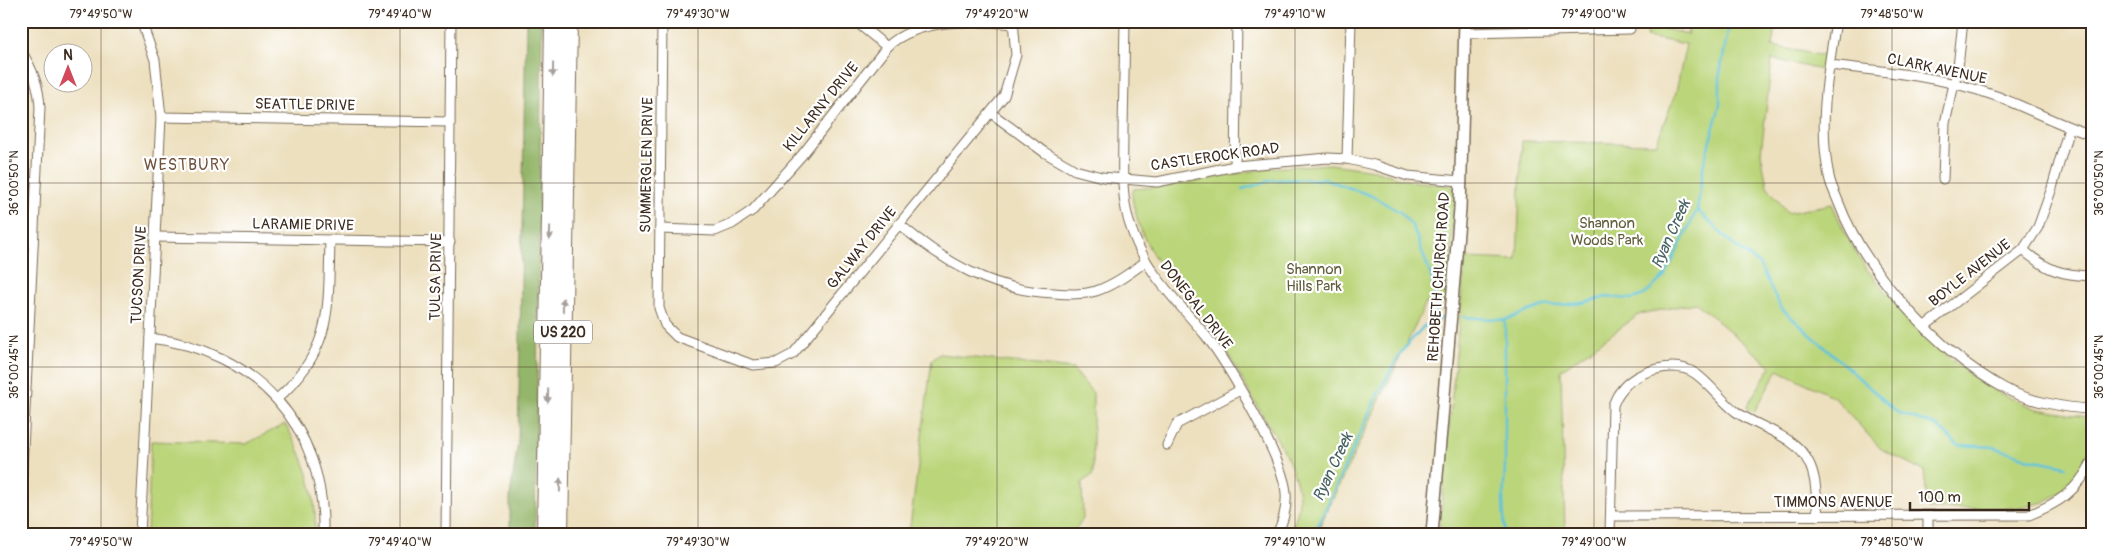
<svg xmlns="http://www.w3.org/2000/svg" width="2113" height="555" viewBox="0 0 2113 555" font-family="Pangolin,sans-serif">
<rect width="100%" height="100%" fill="#fff"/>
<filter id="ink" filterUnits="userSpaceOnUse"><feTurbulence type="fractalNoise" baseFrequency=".02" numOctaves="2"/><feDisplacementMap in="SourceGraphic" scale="10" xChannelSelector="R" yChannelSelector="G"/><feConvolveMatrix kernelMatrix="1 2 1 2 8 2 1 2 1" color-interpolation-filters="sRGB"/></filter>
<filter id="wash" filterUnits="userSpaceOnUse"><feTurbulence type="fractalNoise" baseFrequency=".0096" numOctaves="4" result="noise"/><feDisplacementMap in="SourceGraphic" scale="20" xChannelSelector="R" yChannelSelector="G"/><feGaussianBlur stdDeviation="1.12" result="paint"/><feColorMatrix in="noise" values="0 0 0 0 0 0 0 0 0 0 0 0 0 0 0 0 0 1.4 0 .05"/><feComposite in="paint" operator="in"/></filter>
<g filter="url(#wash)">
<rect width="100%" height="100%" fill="#ede0bf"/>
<!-- green -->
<g fill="#bbd57a" stroke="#7b804c">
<polygon points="1686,21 1776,21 1772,46 1825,56 1822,70 1772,59 1761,153 1767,186 1788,213 1832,204 1847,237 1864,266 1896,303 1946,355 1973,377 2003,395 2037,409 2092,418 2092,442 2084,462 2072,482 2058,494 2044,502 2021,508 1928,509 1924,471 1881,449 1834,397 1778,370 1754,412 1746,408 1771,366 1696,303 1640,314 1561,370 1565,534 1439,534 1465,258 1517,260 1522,141 1656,144 1676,92 1686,44 1646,37 1648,26 1688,34"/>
<path d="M1330,164L1374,170L1409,181L1450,185L1455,189L1451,258L1447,302L1426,303L1316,534H1289C1296,521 1301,505 1298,490C1293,459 1270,429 1255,402C1240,377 1228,350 1210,327C1180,288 1146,260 1135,210C1133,202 1130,196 1134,189L1175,185L1269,168Z"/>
<polygon points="940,354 1073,369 1093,393 1093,475 1082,482 1083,519 1072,534 909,534 932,360"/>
<path d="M285,424C306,460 317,491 315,534H147L151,441L246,444Z"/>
</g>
<!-- forest -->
<polygon fill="#94b66a" stroke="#687044" points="526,21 542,21 535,534 510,534 510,496 518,442"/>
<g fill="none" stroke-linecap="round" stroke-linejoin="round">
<!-- stream -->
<g stroke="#5dc3da" stroke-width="2.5">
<polyline points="1242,189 1273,180 1325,179 1372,196 1400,212 1413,227 1430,273 1435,293 1437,320"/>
<polyline points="1697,210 1736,247 1759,264 1781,308 1897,412 1937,426 1958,445 1994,447 2030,459 2066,466"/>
<polyline points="1463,317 1505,320 1543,306 1583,303 1606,297 1632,299 1644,295 1665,276 1697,210 1704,162 1720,105 1720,73 1730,21"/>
<polyline points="1314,534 1379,392 1393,366 1406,346 1424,326 1443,318"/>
<polyline points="1505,534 1503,501 1505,469 1505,320"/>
</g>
</g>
</g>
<g filter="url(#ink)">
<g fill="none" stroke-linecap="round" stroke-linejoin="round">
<defs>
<g id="minor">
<polyline points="662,21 659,308 665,325 677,337 753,365 776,363 793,354 1004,96 1016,55 1013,21"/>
<polyline points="855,21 887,47"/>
<path d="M1125,21C1124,58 1124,94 1123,131C1123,163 1120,198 1131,228C1147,275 1176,299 1206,336C1228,364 1284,460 1286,493C1287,507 1283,522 1277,534"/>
<path d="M1836,21C1828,72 1818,124 1829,176C1830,184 1835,193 1838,201C1864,271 1938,352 2004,388C2027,401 2065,408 2092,409"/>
<polyline points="21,22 22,21"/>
<polyline points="1465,33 1630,29"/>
<path d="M21,51C33,70 39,86 40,108L21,489"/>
<path d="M1830,65C1884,71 1943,77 1996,96C2028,108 2059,125 2092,135"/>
<polyline points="991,113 1044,152 1075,170 1102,177 1157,182 1235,166 1328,158 1347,159 1374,165 1408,176 1460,181"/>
<polyline points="161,117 450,122"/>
<polyline points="1347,159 1351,21"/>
<polyline points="1235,166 1237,21"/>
<polyline points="1943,179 1945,123 1958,67 1963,21"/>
<path d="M899,224C944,262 993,291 1054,293C1068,294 1082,295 1096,291C1114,285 1130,273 1145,262"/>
<path d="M660,229L715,231L732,224L753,210L802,155L887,47C917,18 974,20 1014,24"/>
<polyline points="155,237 450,242"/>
<path d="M2023,250C2047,270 2060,275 2092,276"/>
<polyline points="1925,326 2023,250 2038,227 2052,188 2069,128"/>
<path d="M150,338C255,350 326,426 323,534"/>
<path d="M277,399C333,349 328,310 330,240"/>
<polyline points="1167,445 1177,424 1240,390"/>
<path d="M1611,516L2029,515C2059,503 2077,491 2092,462"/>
<polyline points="1928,517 1928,534"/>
<polyline points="140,534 161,117 155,60 141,21"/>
<polyline points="446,534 451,21"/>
<path d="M1610,534L1613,405C1615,401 1617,395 1620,392C1634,371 1674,359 1696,374C1711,385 1721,400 1735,411C1759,429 1795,434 1809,463C1817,479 1816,498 1818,516"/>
</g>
<polyline id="tertiary" points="1432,534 1460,209 1465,21"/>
<g id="motorway">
<polyline points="546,534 554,21"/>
<polyline points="559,534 568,21"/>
</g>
</defs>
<!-- minor casing -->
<use href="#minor" stroke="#796a56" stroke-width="11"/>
<!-- tertiary casing -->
<use href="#tertiary" stroke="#796a56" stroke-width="14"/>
<!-- motorway casing -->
<use href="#motorway" stroke="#796a56" stroke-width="20"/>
<!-- minor -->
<use href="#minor" stroke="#fff" stroke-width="9"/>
<!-- tertiary -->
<use href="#tertiary" stroke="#fff" stroke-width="11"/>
<!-- motorway -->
<use href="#motorway" stroke="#fff" stroke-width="18"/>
</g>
<!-- one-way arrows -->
<defs><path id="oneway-solid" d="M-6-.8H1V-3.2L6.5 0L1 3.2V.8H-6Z" transform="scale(1.25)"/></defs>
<g fill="#a79f9a">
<use href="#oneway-solid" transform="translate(553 70) rotate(91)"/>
<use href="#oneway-solid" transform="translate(550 233) rotate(91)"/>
<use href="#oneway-solid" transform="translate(563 305) rotate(-89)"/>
<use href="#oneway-solid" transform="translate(548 396) rotate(91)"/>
<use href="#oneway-solid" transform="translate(560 485) rotate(-89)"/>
</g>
</g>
<!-- ticks -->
<path fill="none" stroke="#3b2a1e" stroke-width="1" stroke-opacity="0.45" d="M101,21V534M400,21V534M698,21V534M997,21V534M1295,21V534M1594,21V534M1892,21V534M21,183H2092M21,367H2092"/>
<g text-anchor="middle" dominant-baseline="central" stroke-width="4.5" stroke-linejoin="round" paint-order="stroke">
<!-- shield labels -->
<rect fill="#fff" stroke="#766a62" stroke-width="1" x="534" y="320.5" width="58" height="23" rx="4"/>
<g font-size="14" font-weight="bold" fill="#3b2a1e">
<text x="563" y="332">US 220</text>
</g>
<!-- street labels -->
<g font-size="15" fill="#3b2a1e" stroke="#fff">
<text transform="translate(1937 69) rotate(12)">CLARK AVENUE</text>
<text transform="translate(305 105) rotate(1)">SEATTLE DRIVE</text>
<text transform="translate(821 107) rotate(-51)">KILLARNY DRIVE</text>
<text transform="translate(1215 157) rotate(-8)">CASTLEROCK ROAD</text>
<text transform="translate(647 165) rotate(-89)">SUMMERGLEN DRIVE</text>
<text transform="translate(303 225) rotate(1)">LARAMIE DRIVE</text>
<text transform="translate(862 248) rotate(-51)">GALWAY DRIVE</text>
<text transform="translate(1970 273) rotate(-38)">BOYLE AVENUE</text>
<text transform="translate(139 275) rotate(-87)">TUCSON DRIVE</text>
<text transform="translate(436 277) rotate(-89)">TULSA DRIVE</text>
<text transform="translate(1439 277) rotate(-86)">REHOBETH CHURCH ROAD</text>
<text transform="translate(1196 305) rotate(52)">DONEGAL DRIVE</text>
<text x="1833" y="502">TIMMONS AVENUE</text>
</g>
<!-- park labels -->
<g font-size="15" fill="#615d3a" stroke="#fff">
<text x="1607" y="223">Shannon<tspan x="1607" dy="17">Woods Park</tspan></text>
<text x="1314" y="269">Shannon<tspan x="1314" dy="17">Hills Park</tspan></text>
</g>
<!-- neighbourhood labels -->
<g font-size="16" letter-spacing="1" fill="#70523e" stroke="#fff">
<text x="187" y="165">WESTBURY</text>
</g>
<!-- water labels -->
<g font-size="16" font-style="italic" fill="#476060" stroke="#fff">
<text transform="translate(1671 234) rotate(-66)">Ryan Creek</text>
<text transform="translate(1333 467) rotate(-65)">Ryan Creek</text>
</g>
</g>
<!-- margin -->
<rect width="2113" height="555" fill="none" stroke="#fff" stroke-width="55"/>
<!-- north arrow -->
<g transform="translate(68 68)"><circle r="24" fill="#ffffff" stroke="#b1aaa5"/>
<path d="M0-4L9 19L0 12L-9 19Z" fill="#d1495b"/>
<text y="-8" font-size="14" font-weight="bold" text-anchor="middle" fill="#3b2a1e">N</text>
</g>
<!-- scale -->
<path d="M1910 502v8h119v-8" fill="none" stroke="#3b2a1e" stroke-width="2.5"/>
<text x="1918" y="502" font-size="15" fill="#3b2a1e" stroke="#ffffff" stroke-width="4" paint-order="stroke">100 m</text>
<rect x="28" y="28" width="2058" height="500" fill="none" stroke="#3b2a1e" stroke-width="2"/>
<g font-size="12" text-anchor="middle" fill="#3b2a1e">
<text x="101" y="18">79°49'50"W</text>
<text x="400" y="18">79°49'40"W</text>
<text x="698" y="18">79°49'30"W</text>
<text x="997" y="18">79°49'20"W</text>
<text x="1295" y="18">79°49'10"W</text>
<text x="1594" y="18">79°49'00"W</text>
<text x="1892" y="18">79°48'50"W</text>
<text transform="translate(14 183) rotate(-90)" y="4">36°00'50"N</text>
<text transform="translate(2099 183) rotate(-90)" y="4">36°00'50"N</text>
<text transform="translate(14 367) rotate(-90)" y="4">36°00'45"N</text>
<text transform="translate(2099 367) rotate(-90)" y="4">36°00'45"N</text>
<text x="101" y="546">79°49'50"W</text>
<text x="400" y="546">79°49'40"W</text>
<text x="698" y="546">79°49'30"W</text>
<text x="997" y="546">79°49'20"W</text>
<text x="1295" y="546">79°49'10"W</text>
<text x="1594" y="546">79°49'00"W</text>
<text x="1892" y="546">79°48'50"W</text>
</g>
</svg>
